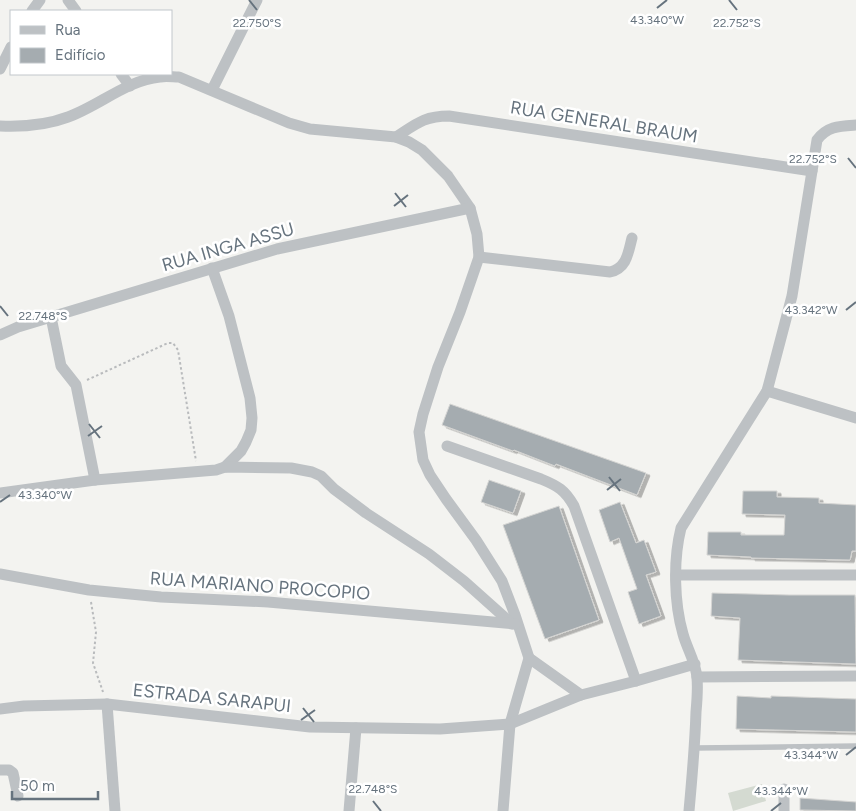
<svg xmlns="http://www.w3.org/2000/svg" width="856" height="811" viewBox="0 0 856 811" font-family="Figtree,sans-serif">
<defs>
<filter id="shadow"><feDropShadow dx="4" dy="2.5" stdDeviation="0" flood-color="#0004"/></filter>
</defs>
<rect width="100%" height="100%" fill="#f3f3f0"/>
<!-- green -->
<polygon fill="#d4dad1" points="762,784 766,801 733,811 728,793"/>
<!-- building -->
<g fill="#a5acb0" stroke="#d5d5d3" filter="url(#shadow)">
<polygon points="450,404 646,473 637,495 556,464 555,466 514,450 513,451 442,425"/>
<polygon points="489,480 521,491 513,513 481,502"/>
<polygon points="743,491 777,491 777,497 819,498 819,503 856,505 856,551 852,551 850,560 751,558 751,557 707,555 708,532 741,532 741,535 784,535 785,515 742,514"/>
<polygon points="620,502 636,543 644,540 656,572 646,575 661,616 639,624 628,592 637,589 619,538 610,542 599,510"/>
<polygon points="559,506 599,620 545,639 503,525"/>
<polygon points="712,593 789,595 855,595 856,664 738,660 740,618 711,616"/>
<polygon points="737,696 771,698 771,696 856,699 856,732 736,729"/>
<polygon points="800,798 856,802 856,811 800,810"/>
</g>
<g fill="none" stroke-linecap="round" stroke-linejoin="round">
<!-- path -->
<g stroke="#b9bbbd" stroke-width="2" stroke-dasharray="2.5 2.5" stroke-linecap="butt">
<polyline points="87,380 168,343 173,343 178,350 196,461"/>
<polyline points="91,602 96,632 93,663 103,692"/>
</g>
<!-- service -->
<polyline stroke="#bdc1c4" stroke-width="5.5" points="695,748 856,746"/>
<!-- minor -->
<g stroke="#bdc1c4" stroke-width="11">
<polyline points="68,0 76,11"/>
<polyline points="32,11 40,0"/>
<polyline points="0,69 11,47"/>
<polyline points="121,74 130,86"/>
<polyline points="212,90 257,0"/>
<path d="M0,126C23,127 47,125 68,117C99,106 127,80 160,77C166,76 173,77 179,77L289,123L310,129L396,137L409,142L422,150L448,176L470,208L477,234L479,257L460,312L438,367L423,414L419,432L423,460L430,475L446,499L476,540L502,581L515,615L529,658L510,724L503,811"/>
<path d="M396,137C416,124 424,116 449,116L812,171"/>
<path d="M479,257L610,272C627,268 628,253 632,238"/>
<polyline points="212,268 229,316 250,398 252,418 251,430 246,442 241,451 225,467"/>
<polyline points="51,317 61,366 76,385 95,480"/>
<polyline points="0,335 18,327 277,249 470,208"/>
<polyline points="767,391 856,418"/>
<path d="M447,446L541,479C558,486 565,490 574,506L636,681"/>
<polyline points="0,493 95,480 216,470 225,467 291,468 312,472 321,476 334,489 366,513 429,554 464,581 512,624"/>
<polyline points="0,574 89,590 161,597 268,602 515,624"/>
<polyline points="676,575 856,575"/>
<polyline points="529,658 581,695"/>
<polyline points="697,677 856,676"/>
<polyline points="107,704 115,811"/>
<polyline points="0,709 24,706 107,704 310,727 440,729 510,724 581,695 636,681 695,664"/>
<polyline points="0,770 9,770 13,773 18,796"/>
<polyline points="784,789 784,811"/>
<polyline points="349,811 356,728"/>
<path d="M689,811C692,778 695,745 696,712C697,701 698,689 697,678C696,662 687,649 683,634C674,603 673,560 681,528L767,391L792,296L817,140C827,126 840,126 856,125"/>
</g>
</g>
<!-- ticks -->
<path fill="none" stroke="#66737e" stroke-width="2" d="M249,0L257,10M729,0L737,10M657,8L667,0M848,158L856,168M395,193L406,207M394,206L408,195M0,306L8,316M846,310L856,302M89,424L100,438M88,436L102,426M609,477L620,491M607,490L621,479M0,502L10,495M303,708L314,722M301,720L315,710M846,755L856,747M373,801L381,811M771,811L781,803"/>
<g text-anchor="middle" dominant-baseline="central" stroke-width="5" stroke-linejoin="round" paint-order="stroke">
<!-- street labels -->
<g font-size="18" fill="#66737e" stroke="#fff">
<text transform="translate(604 122) rotate(9)">RUA GENERAL BRAUM</text>
<text transform="translate(228 247) rotate(-16)">RUA INGA ASSU</text>
<text transform="translate(260 586) rotate(4)">RUA MARIANO PROCOPIO</text>
<text transform="translate(212 698) rotate(6)">ESTRADA SARAPUI</text>
</g>
</g>
<g font-size="12" text-anchor="middle" fill="#66737e" stroke="#fff" stroke-width="5" stroke-linejoin="round" paint-order="stroke">
<text x="657" y="24">43.340°W</text>
<text x="257" y="27">22.750°S</text>
<text x="737" y="27">22.752°S</text>
<text x="813" y="163">22.752°S</text>
<text x="811" y="314">43.342°W</text>
<text x="43" y="320">22.748°S</text>
<text x="45" y="499">43.340°W</text>
<text x="811" y="759">43.344°W</text>
<text x="373" y="793">22.748°S</text>
<text x="781" y="795">43.344°W</text>
</g>
<!-- legend -->
<rect x="10" y="10" width="162" height="65" fill="#ffffff" stroke="#c2c7cb"/>
<rect x="20" y="26" width="25" height="8" fill="#bdc1c4" stroke="#c2c7cb"/>
<text x="55" y="35" font-size="15" fill="#66737e">Rua</text>
<rect x="20" y="48" width="25" height="15" fill="#a5acb0" stroke="#c2c7cb"/>
<text x="55" y="60" font-size="15" fill="#66737e">Edifício</text>
<!-- scale -->
<path d="M12 791v8h86v-8" fill="none" stroke="#66737e" stroke-width="2.5"/>
<text x="20" y="791" font-size="15" fill="#66737e" stroke="#ffffff" stroke-width="4" paint-order="stroke">50 m</text>
</svg>
